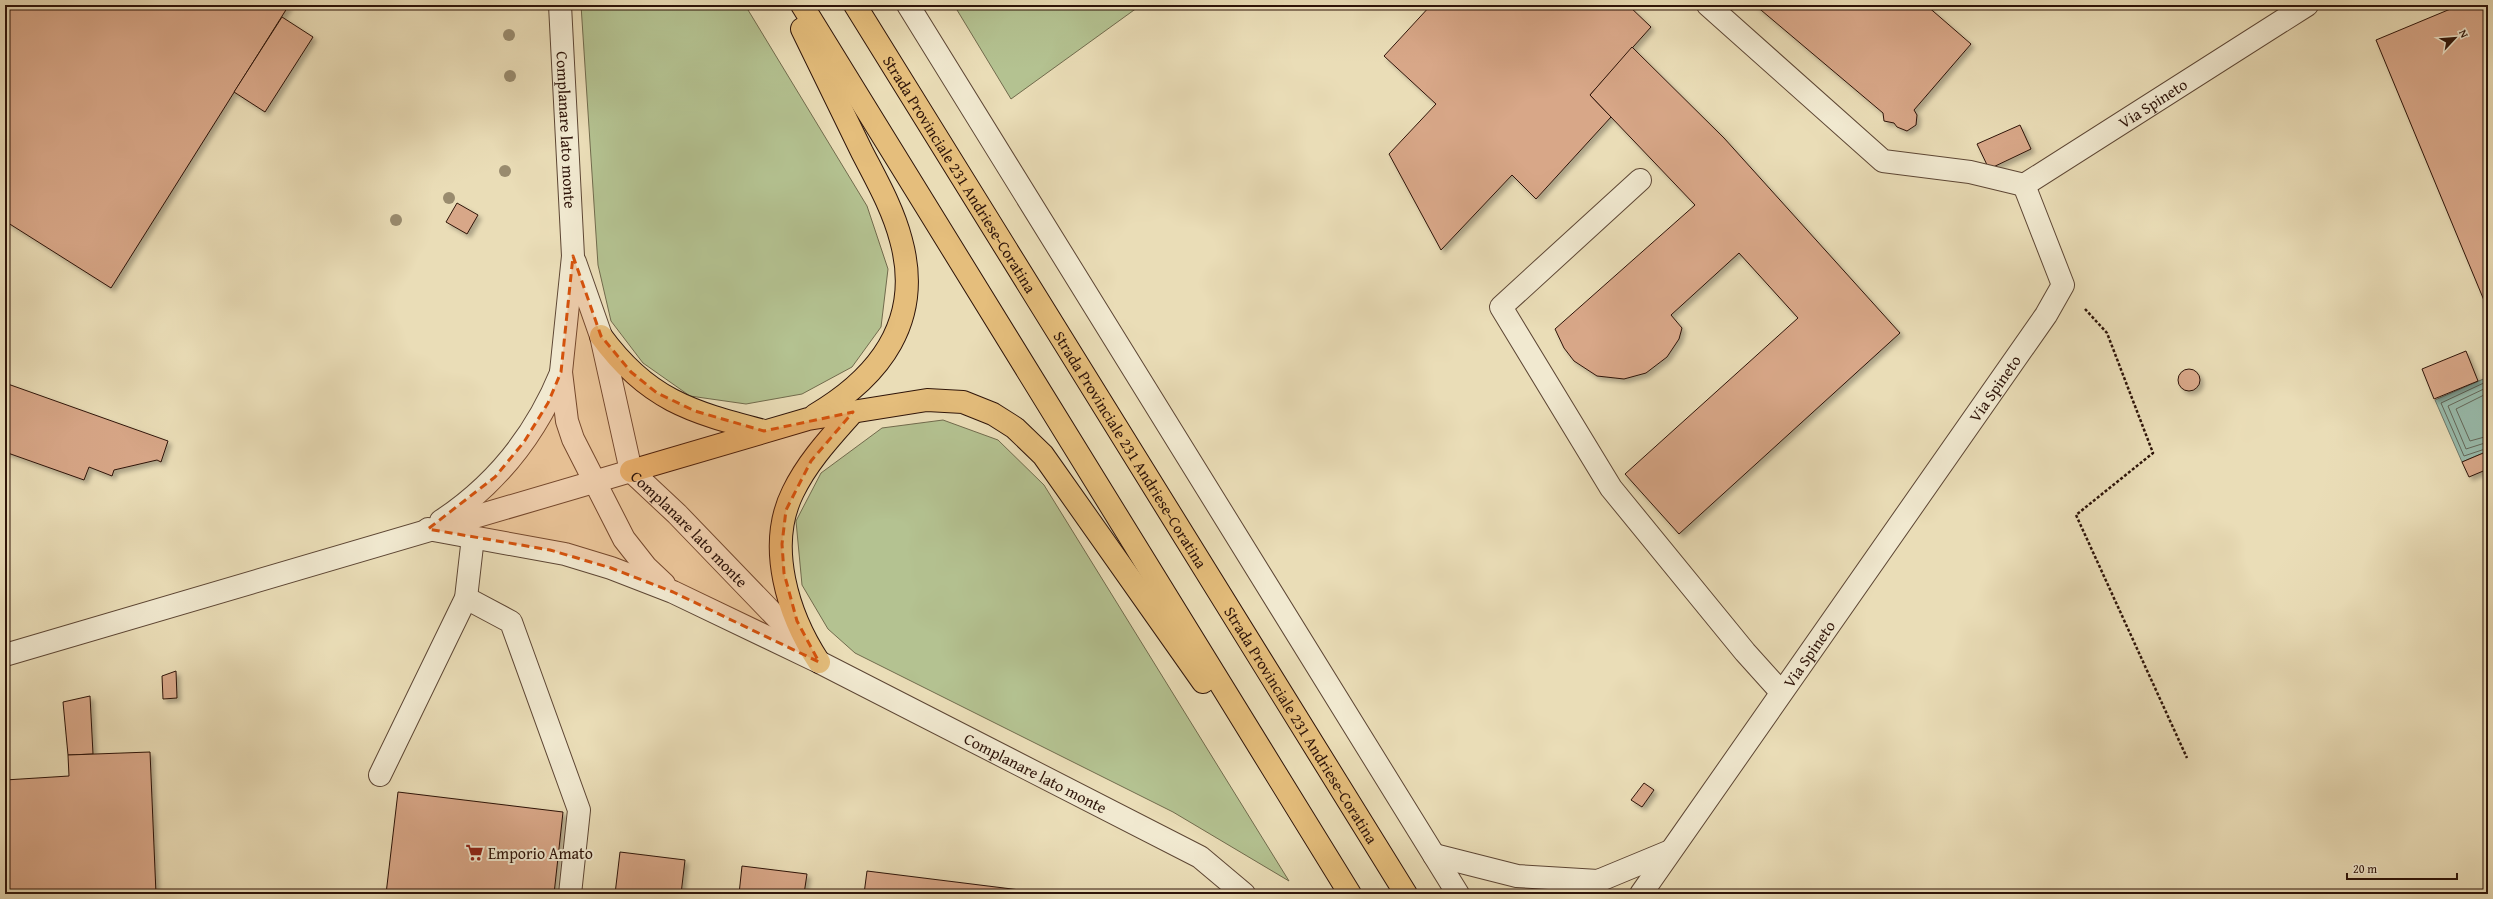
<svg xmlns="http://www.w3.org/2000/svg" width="2493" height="899" viewBox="0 0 2493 899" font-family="'Gentium Book Plus',serif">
<defs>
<filter id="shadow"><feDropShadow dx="3.5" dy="3.5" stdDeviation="2" flood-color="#0004"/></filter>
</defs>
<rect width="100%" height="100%" fill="#eaddb7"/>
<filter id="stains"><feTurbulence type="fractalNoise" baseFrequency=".005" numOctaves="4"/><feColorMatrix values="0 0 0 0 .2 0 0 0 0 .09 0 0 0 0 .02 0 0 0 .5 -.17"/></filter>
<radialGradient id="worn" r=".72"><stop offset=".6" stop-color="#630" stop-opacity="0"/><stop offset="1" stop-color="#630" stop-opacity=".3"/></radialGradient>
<!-- green -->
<g fill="#b4c291" stroke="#716b4d">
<polygon points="581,5 745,5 867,206 888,269 881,327 852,367 802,394 746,404 690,396 643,363 611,321 598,265"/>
<polygon points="954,5 1141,5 1011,99"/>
<polygon points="943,420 998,440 1044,485 1289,881 1173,812 855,653 828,629 802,585 796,521 821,473 882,428"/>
</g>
<!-- water -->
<polygon fill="#98bcad" stroke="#6e796b" points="2488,377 2488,451 2462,462 2435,400"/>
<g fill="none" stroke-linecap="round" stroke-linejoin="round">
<!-- shore -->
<g stroke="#63685b" stroke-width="1">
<polyline points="2488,381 2441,403 2464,456 2488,448"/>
<polyline points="2488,387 2448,406 2466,449 2488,442"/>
<polyline points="2488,393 2456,409 2470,441 2488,436"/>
</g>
</g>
<!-- building -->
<g fill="#d8a788" stroke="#2e1409" filter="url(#shadow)">
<polygon points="5,5 289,5 111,288 5,221"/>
<polygon points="1431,5 1628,5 1651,27 1590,95 1611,117 1536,199 1512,175 1441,250 1389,154 1436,104 1384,56"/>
<polygon points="1755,5 1926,5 1971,44 1914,110 1917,115 1916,125 1907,131 1897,127 1894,123 1884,121 1883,113"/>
<polygon points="2460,5 2488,5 2488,310 2376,40"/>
<polygon points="282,17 313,37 265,112 234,92"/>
<polygon points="1632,47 1724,138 1900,333 1679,534 1625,474 1798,318 1739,253 1671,315 1682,328 1679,339 1667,357 1646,373 1624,379 1597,376 1574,361 1564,348 1555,329 1695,205 1590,95"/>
<polygon points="2020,125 2031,149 1989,169 1977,144"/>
<polygon points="457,203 478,215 467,234 446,222"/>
<polygon points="2466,351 2478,381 2434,399 2422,369"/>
<circle cx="2189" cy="380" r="11"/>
<polygon points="5,383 168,441 161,462 157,460 114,470 112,476 89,467 84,480 5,452"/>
<polygon points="2488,451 2488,469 2469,477 2462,462"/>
<polygon points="176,671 177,698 163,699 162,676"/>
<polygon points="90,696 93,754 68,755 63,702"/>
<polygon points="150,752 156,894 5,894 5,780 69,776 68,755"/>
<polygon points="1644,783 1654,790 1642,807 1631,800"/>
<polygon points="398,792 563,812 554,894 386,894"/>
<polygon points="620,852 685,860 681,894 615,894"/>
<polygon points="742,866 807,874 804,894 739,894"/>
<polygon points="867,871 1028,891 1028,894 864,894"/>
</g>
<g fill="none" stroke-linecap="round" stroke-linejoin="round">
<defs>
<g id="minor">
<path id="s1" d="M560,5L573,256L561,372L567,421L573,439L624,539L646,567L664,584"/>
<polyline points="908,5 1458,894"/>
<polyline points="1708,5 1883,161 1970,172 2024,185"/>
<polyline points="1640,180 1501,307 1611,488 1745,652 1781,692"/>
<path id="s2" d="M575,262L601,336L631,471L677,514L809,651"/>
<path d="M441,521C497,484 536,434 561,373"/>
<path id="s3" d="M428,529L565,554L611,568L673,592L819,662L1200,857L1244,894"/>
<polyline points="466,598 511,622 579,810 570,894"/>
<polyline points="5,655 631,471"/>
<polyline points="380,775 466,598 473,537"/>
<polyline points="1434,855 1517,876 1598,881 1668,852"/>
<path id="s4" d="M1641,894L2046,315L2063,285L2024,185L2307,5"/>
</g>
<g id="highway">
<polyline points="802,5 1350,894"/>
<path id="s5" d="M855,5L1406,894"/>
<path d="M802,29C822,70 842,111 862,152C877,181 893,209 901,240C923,320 881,376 815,415"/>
<path d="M601,336C647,399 690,412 764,431"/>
<polyline points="631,471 808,419 927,400 963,402 993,414 1015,428 1043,455 1203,682"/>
<path d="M819,662C788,615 766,546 793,492C808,461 831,437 853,412"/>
</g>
</defs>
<!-- minor casing -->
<use href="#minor" stroke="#5d4634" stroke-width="24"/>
<!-- highway casing -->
<use href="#highway" stroke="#2e1409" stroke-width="24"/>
<!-- path -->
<polyline stroke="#2e1409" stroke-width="2.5" stroke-dasharray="3 2" stroke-linecap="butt" points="2085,309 2107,333 2153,453 2076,515 2187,758"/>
<!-- minor -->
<use href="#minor" stroke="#f1e9d0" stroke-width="22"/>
<!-- highway -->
<use href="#highway" stroke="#e5be7c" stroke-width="22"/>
</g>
<!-- trees -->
<g fill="#998b6e">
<circle cx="509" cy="35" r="6"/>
<circle cx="510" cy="76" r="6"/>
<circle cx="505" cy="171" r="6"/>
<circle cx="449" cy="198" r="6"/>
<circle cx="396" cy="220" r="6"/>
</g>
<!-- marked area -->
<path fill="#d5520c" fill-opacity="0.2" stroke="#d5520c" stroke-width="3" stroke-dasharray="8 5" stroke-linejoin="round" d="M573,256L601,336L631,372L657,393L695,411L764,431L853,412L811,461L786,510L782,544L784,573L797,621L819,662L673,592L611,568L550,550L428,529L495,477L524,442L548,403L561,372Z"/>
<!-- icons -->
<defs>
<symbol id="supermarket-bare" viewBox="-9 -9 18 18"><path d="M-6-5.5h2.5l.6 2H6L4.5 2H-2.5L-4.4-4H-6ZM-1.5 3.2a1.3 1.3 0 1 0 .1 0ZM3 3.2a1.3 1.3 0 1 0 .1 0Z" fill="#8f2418" stroke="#f1e9d0" stroke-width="2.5" paint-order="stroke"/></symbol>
</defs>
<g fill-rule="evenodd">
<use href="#supermarket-bare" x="462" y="840" width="25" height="25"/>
</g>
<g text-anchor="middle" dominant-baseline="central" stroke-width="4" stroke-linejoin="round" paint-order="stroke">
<!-- street labels -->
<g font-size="16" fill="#2e1409" stroke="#f1e9d0">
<text stroke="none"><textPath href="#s4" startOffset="1001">Via Spineto</textPath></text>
<text stroke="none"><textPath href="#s1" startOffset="125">Complanare lato monte</textPath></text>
<text stroke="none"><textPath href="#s5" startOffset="199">Strada Provinciale 231 Andriese-Coratina</textPath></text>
<text stroke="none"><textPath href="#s4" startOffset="617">Via Spineto</textPath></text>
<text stroke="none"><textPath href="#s5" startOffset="523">Strada Provinciale 231 Andriese-Coratina</textPath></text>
<text stroke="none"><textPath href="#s2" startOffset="299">Complanare lato monte</textPath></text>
<text stroke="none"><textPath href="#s4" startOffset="293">Via Spineto</textPath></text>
<text stroke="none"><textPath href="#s5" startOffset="847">Strada Provinciale 231 Andriese-Coratina</textPath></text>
<text stroke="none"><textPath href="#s3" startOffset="659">Complanare lato monte</textPath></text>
</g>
<!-- poi labels -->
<g font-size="16" fill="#2e1409" stroke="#f1e9d0" text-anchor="start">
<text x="488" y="853">Emporio Amato</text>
</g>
</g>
<!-- margin -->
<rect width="2493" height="899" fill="none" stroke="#eaddb7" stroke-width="20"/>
<rect x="6" y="6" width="2481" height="887" fill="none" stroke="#2e1409" stroke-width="2"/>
<rect x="10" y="10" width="2473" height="879" fill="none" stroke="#2e1409"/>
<!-- north arrow -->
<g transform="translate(2455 38) rotate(64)" stroke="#f1e9d0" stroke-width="3" paint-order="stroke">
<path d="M0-3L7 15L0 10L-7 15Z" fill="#2e1409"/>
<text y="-6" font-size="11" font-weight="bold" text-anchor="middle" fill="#2e1409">N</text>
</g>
<!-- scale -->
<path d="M2347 873v6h110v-6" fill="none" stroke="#2e1409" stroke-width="2"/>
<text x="2353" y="873" font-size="12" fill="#2e1409" stroke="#f1e9d0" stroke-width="3" paint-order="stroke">20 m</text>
<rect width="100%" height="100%" filter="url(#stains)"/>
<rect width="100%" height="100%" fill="url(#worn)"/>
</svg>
